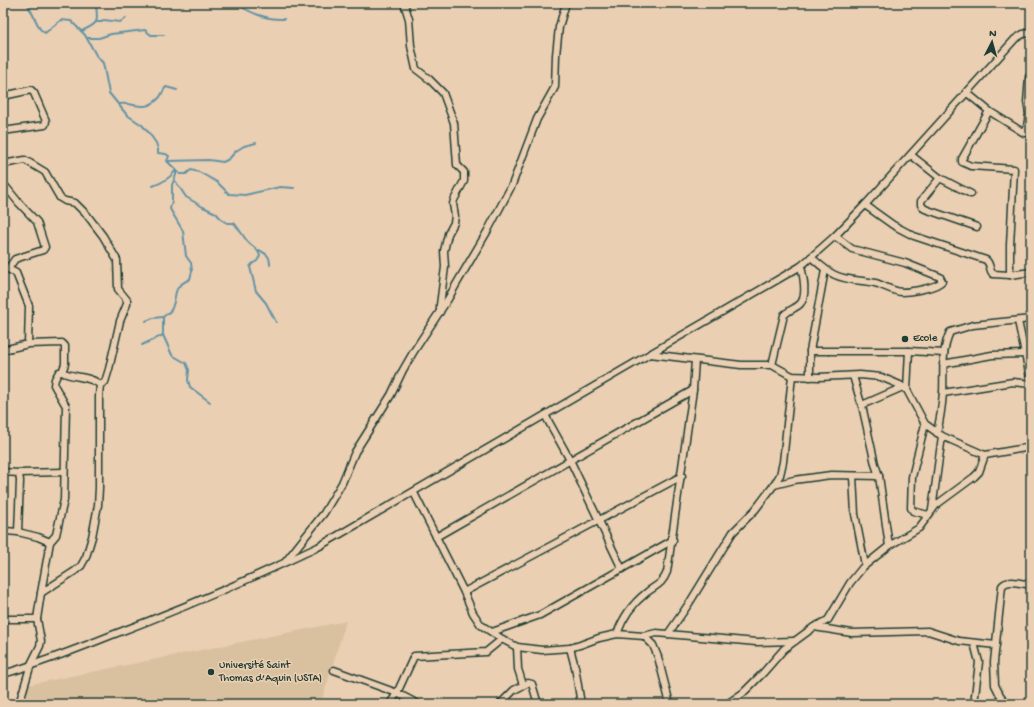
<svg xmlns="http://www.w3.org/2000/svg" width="1034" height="707" viewBox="0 0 1034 707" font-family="'Gochi Hand',sans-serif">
<rect width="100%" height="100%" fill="#ebcfb2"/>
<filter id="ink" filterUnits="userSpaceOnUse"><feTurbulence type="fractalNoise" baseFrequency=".025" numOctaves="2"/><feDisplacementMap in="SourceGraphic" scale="8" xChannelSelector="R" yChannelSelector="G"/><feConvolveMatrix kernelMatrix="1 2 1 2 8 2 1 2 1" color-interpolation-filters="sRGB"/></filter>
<g filter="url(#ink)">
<!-- built -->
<polygon fill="#d9c1a0" points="346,621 321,704 21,704 27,685"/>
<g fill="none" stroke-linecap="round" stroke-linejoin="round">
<!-- stream -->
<g stroke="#6493a6" stroke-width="2">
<path d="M27,3L40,29L45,33L61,20L71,21L85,35L96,55L103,63L109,93L127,115L142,125L149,133L156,143L158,149V153L166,154L169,156L167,161L176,170V175L172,185V201L170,209L183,231L186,256L191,263L192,271L190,279C171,288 178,293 172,308C171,312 166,314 163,317V335L172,355L186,363L189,370L188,380L190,387L210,402"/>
<path d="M234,3C250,12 265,20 284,19"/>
<polyline points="278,3 282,5"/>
<polyline points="97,22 102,22 104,20 120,22 126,18"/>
<path d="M82,31C101,22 97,22 96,3"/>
<polyline points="87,38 99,38 111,34 145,30 151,35 164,35"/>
<path d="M119,104C135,102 145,113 159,98C162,95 163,90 166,87L177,90"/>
<polyline points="168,161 209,160 223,162 229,159 236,151 244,146 256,143"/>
<path d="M174,179L186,197L203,207L216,213L222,220L227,223H234C239,229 243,236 248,242C253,248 257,246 260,256L257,261L252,264L250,267L256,291L266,303L276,322"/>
<path d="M153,186C162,183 170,178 176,170L180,174H186L191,170L199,172L217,182L229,194L245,195L280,187L294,188"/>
<path d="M259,250C267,254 270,256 270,265"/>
<polyline points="146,321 153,318 163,317"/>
<polyline points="142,345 163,335"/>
</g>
<defs>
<g id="street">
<polyline points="404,3 409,19 411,46 416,69 429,79 443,93 454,123 457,165 464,172 464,181 454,200 453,204 455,216 454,223 448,234 444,251 445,267 440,305 440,312"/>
<polyline points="966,92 989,111 1024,133 1026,133 1029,114 1027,102 1029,77"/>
<polyline points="3,96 31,90 34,93 46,121 45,125 3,131"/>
<polyline points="989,111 962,159 962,162 971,166 1014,169 1010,245 1010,275"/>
<polyline points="911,155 940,178 971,194"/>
<polyline points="3,164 25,160 45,172 60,198 65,201 75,203 87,215 103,236 117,260 118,289 127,300 127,304 120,321 109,369 105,382 100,385"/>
<polyline points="940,178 921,201 921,205 925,209 977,227"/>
<polyline points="3,186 6,187 19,203 37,222 45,247 43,250 15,259 8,269"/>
<path d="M865,205L893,225L914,236L986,260C991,264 989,271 993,274L1010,275L1031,272"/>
<path d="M811,257C819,264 826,271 835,275C848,281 862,280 875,283C883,285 892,291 901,292C910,292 937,288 942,281L940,277L905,263L852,249L835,236"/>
<polyline points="3,269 8,269 16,273 29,306 28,344"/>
<polyline points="1018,321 1031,382"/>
<path d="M3,350L28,344L62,343L65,346V364L62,372C73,378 92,376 100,385L99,396V488L98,505L92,537L86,557L81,566L75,571L41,593"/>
<polyline points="810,351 909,351 944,353"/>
<polyline points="650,354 741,365 772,365 792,376 819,377 860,375 881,377 900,385 907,390 925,424 942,436 985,455"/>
<polyline points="943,364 992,355 1024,354"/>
<path d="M772,365L784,315C789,310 796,308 800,304C808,296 803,275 801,266"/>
<polyline points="853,376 863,410 875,464 879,476 889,546"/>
<polyline points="810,377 810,351 825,270"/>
<polyline points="907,390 909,351"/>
<polyline points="943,393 1013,382 1031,384"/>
<polyline points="862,405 903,387"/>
<polyline points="545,415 570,460 622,569"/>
<polyline points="925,424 912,477 911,508 913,511 928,515"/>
<path d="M937,433C940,420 942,406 943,393C944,372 941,351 950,332L973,325L1031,319"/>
<polyline points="3,472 19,473 20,481 18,532 38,537 50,542"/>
<polyline points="19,473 64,472"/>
<polyline points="853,476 855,514 865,565"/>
<polyline points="774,485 794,480 831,475 879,476"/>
<polyline points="414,493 464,592 473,613 481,625 502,639"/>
<polyline points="932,510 942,436"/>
<polyline points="3,534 5,531 18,532"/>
<polyline points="436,537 693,390"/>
<polyline points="286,561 324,513 342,483 355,452 391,395 403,370 414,351 448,299 457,283 487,232 512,185 537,119 555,87 556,55 559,27 566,3"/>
<polyline points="464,592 682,476"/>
<polyline points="3,619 37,619"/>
<polyline points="814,627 852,633 928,631 959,641 996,645"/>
<polyline points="492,632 540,615 673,540"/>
<path d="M617,634C623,617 632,604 646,593C656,585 662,585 667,572L693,390L695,360"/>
<polyline points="668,634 690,602 733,532 755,510 774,485 780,475 783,462 792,376"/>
<polyline points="644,636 653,645 658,657 670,704"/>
<polyline points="517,647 518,669 523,685"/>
<polyline points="570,648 575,667 581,704"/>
<polyline points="334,670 397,693 418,704"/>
<path d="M3,674C39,664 77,649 112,635C181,609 251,579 318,547L801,266L835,236L865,205L1015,39L1023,34L1031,33"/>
<polyline points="19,704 31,664 40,646 41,641 37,619 41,593 50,542 56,535 64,500 66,406 54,385 55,379 59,372 62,372"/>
<polyline points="390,704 397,693 414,656 486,652 502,639 517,647 542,650 570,648 580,645 599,638 617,634 644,636 656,633 668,634 756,642 795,641"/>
<polyline points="500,704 514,690 528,683 532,684 538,704"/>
<polyline points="727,704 743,693 763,673 784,649 814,627 828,620 850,583 863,567 889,546 919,528 936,505 974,477 979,472 985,455 1031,447"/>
<polyline points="974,704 979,662 974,643"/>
<path d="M1007,704L1000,695L995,685L994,662L1002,586C1008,578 1022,584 1031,585"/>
</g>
</defs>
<!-- street casing -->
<use href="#street" stroke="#1f3d34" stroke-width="9"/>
<!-- street -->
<use href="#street" stroke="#ebcfb2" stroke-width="6"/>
</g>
</g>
<!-- markers -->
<g fill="#1f3d34" stroke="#ebcfb2" stroke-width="1.5">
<circle cx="905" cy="339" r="4"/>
<circle cx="211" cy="672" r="4"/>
</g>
<g text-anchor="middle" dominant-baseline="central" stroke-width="3" stroke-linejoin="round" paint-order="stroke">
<!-- poi labels -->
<g font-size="11" fill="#1f3d34" stroke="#ebcfb2" text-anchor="start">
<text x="913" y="339">Ecole</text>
<text x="219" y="666">Université Saint<tspan x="219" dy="13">Thomas d’Aquin (USTA)</tspan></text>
</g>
</g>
<!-- margin -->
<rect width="1034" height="707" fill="none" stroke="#ebcfb2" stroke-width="16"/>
<rect x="8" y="8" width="1018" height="691" fill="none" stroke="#1f3d34" stroke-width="1.5" filter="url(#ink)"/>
<!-- north arrow -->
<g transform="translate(992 42) rotate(6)" stroke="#ebcfb2" stroke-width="3" paint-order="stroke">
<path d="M0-3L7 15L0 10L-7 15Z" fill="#1f3d34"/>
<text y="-6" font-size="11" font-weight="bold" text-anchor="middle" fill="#1f3d34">N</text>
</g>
</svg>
